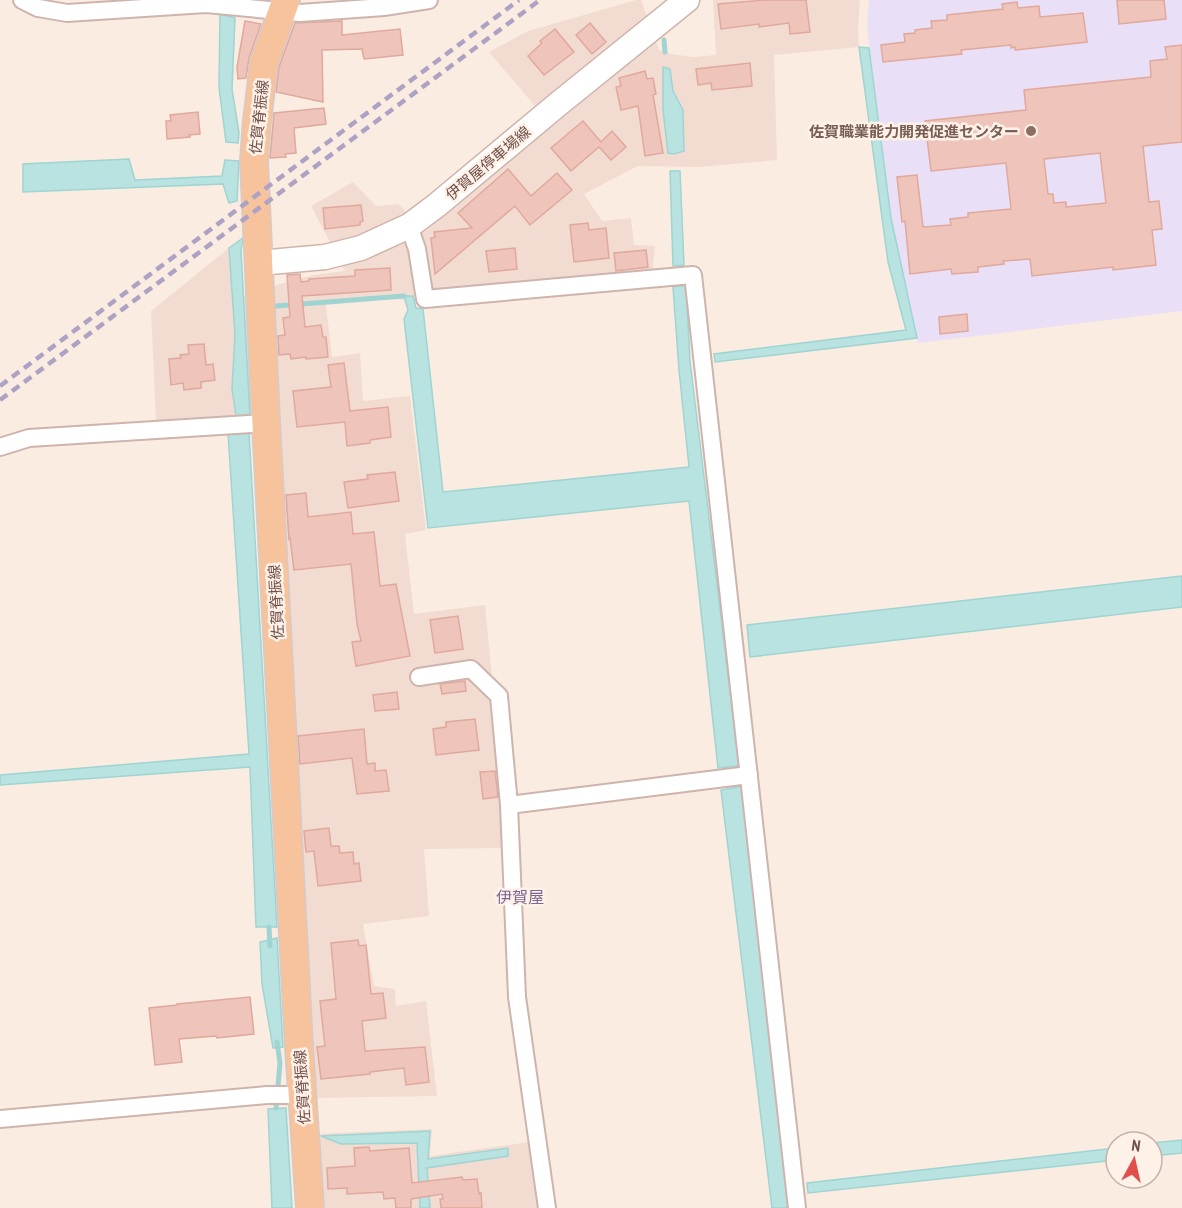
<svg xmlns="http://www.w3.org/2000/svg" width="1182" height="1208" viewBox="0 0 1182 1208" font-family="'PT Sans Narrow','Noto Sans JP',sans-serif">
<rect width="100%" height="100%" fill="#fbece2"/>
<!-- residential -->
<g fill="#f2dcd1">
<polygon points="636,0 641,0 659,50 671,54 693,57 716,55 713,0 860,0 858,28 859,47 774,55 777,160 700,167 638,166 584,194 602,221 631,218 634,245 655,246 651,285 432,308 397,298 326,305 332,357 360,353 363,401 410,396 426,530 405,534 414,614 485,605 504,800 504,848 424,849 429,916 363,924 374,986 395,989 396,1006 426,1001 437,1096 313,1098 273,413 156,421 151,311 229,248 233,300 277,285 314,275 345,271 311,206 353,182 376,206 398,204 426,231 552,126 489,52 528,31"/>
<polygon points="432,1129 430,1156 544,1140 553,1208 319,1208 314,1134"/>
</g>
<!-- education -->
<polygon fill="#e9dff7" points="869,0 1182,0 1182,311 918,343 890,214 867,26"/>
<!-- water -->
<g fill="#b8e3e1" stroke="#9fd4d2" stroke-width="1.5">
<polygon points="220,14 235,18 232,89 239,133 238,143 226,142 219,87"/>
<polygon points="859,47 869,48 891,218 917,338 715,362 714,354 906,330 888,262"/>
<polygon points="663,67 670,69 673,91 683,110 684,151 674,154 668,153 663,110"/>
<polygon points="129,159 135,180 222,176 225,160 239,161 237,201 229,203 223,184 23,192 23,164"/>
<polygon points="670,171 680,171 684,265 673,266"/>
<polygon points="243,238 241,251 250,415 236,416 232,389 235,335 229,248"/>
<polygon points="686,285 690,361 739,766 718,768 689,501 428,528 404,319 408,310 404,296 413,296 416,308 423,309 443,492 689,467 679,370 673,287"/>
<polygon points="228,433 249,433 277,927 256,927 250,767 0,785 0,775 249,754"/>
<polygon points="1182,576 1182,607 750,657 747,625"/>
<polygon points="742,786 791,1208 772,1208 721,790"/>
<polygon points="277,938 283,1047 273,1048 262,984 260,942"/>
<polygon points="286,1108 292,1208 272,1208 268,1109"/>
<polygon points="430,1131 428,1159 508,1148 508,1156 427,1168 430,1208 420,1208 417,1143 341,1144 321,1136"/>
<polygon points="1182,1140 1182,1153 1152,1156 1152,1143"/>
<polygon points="1116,1148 1116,1160 808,1193 807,1183"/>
</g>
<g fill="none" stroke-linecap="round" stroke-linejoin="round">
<!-- stream -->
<g stroke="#9fd4d2" stroke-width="5">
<polyline points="664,40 665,52"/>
<polyline points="276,306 404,296"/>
<polyline points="269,927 270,946"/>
<polyline points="276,1108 280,1063 277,1042"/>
</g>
</g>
<!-- building -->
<g fill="#efc5bb" stroke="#e1a89c" stroke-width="1.5" fill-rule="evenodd">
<polygon points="765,0 806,0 810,32 790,34 789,23 759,27 759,24 721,29 718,4"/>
<polygon points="1117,0 1164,0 1166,19 1119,24"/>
<polygon points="1017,2 1018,8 1039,6 1040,17 1083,13 1087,42 1015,50 1015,47 1011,48 1011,45 961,50 962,54 883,62 881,45 905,42 904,34 915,33 915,30 932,28 931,21 947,20 947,15 1003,9 1002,4"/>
<polygon points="245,21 261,24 249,58 246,78 238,79 237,67"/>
<polygon points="342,21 342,35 400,29 403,55 364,59 362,49 322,50 323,102 276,92 279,67 295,23"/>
<polygon points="590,23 606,42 592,54 576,35"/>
<polygon points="555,29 574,52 544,75 528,56 542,43 540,41"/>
<path d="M1182,45V142L1143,146L1149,202L1159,201L1162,229L1152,230L1156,265L1113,270V267L1032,276L1030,259L1003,261L1004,264L978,267V272L952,274L951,269L910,274L905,221L902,222L897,177L917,175L923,227L951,225L950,219L968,217V213L1011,209L1006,163L931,171L925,121L1026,110L1024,90L1151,77L1150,61L1167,59L1165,47ZM1100,153L1106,203L1066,207V202L1054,203L1053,194H1048L1044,159Z"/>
<polygon points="750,63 752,86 712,90 711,83 698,85 696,69"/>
<polygon points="645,71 647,79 653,78 656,94 653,95 663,153 645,156 638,106 621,110 616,87 621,86 619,78"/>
<polygon points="324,108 326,124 294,128 296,153 285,154 286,157 270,158 274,113"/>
<polygon points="198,112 200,134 189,135 190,137 167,139 166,121 171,121 170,115"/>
<polygon points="583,121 601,142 612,131 626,147 611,160 599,147 571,171 551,148"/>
<polygon points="508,169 531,196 557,173 572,190 530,225 515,206 435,274 431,238 435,237 434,232 472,228 458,213"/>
<polygon points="361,205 363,221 360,222 360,225 325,229 323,208"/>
<polygon points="588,223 589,230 606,228 609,258 574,262 570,225"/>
<polygon points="515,248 517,269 489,272 486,251"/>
<polygon points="646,250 648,267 616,271 614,253"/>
<polygon points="390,268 391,290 302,296 305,327 321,325 323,337 326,337 328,357 306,359 306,357 291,359 290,354 279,355 278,336 285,335 283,318 290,317 287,275 300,274 301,282 309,281 309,279 355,276 355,270"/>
<polygon points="967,314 968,331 940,334 939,317"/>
<polygon points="204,344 206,365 213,364 215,380 201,382 201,388 184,390 183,383 171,385 169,359 181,358 180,355 189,354 188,345"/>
<polygon points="344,363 350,411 388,407 391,437 370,440 370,443 347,446 345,422 297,427 293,391 331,387 328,365"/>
<polygon points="395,472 399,501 348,508 344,482 368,479 367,475"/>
<polygon points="306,493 308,517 351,512 353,534 374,532 380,586 396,584 410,656 356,666 352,642 361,641 357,624 351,564 294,570 290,538 289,539 286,495"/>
<polygon points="458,616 463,649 435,653 430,620"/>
<polygon points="465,681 466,691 442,694 440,684"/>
<polygon points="397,692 399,709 375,711 373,695"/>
<polygon points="475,719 479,750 436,755 433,729 446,727 446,722"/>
<polygon points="364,729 367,764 375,763 375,771 386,770 389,791 357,794 352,758 300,764 298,736"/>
<polygon points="495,771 498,797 483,799 480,772"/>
<polygon points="329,828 331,846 339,846 340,853 353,852 354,864 359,863 361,881 318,886 314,851 306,852 304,831"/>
<polygon points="358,940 359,946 366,945 371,994 383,993 386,1018 362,1021 365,1051 425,1047 429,1082 406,1085 404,1068 370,1072 370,1074 321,1079 317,1047 325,1046 320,1001 336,999 331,943"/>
<polygon points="250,997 254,1034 217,1038 216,1036 179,1039 182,1062 155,1065 149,1008 177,1005 177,1004"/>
<polygon points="369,1147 370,1151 409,1148 412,1183 462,1177 463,1180 477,1179 479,1194 481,1193 482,1208 441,1208 440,1199 443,1199 442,1194 411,1199 411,1208 396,1208 395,1198 384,1199 383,1192 347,1194 347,1188 328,1189 327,1168 355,1166 354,1148"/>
</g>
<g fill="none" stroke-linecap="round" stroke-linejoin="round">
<defs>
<g id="minor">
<polyline points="22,0 38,8 67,13 206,4 300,13 384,7 429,0"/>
<polyline points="409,226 417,249 425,299 693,275 797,1208"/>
<polyline points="0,447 29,438 266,423"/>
<polyline points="419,677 471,669 499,696 509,805 517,997 547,1208"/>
<polyline points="509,805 749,775"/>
<polyline points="0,1119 267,1095 303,1095"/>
</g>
<polyline id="secondary" points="259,263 325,257 361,248 409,226 437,205 557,105 687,0"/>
<polyline id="primary" points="286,0 264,63 257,121 254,161 266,423 299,1047 310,1208"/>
</defs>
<!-- minor casing -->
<use href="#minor" stroke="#ceb4ac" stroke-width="20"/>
<!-- secondary casing -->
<use href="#secondary" stroke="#d0b3aa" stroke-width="27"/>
<!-- primary casing -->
<use href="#primary" stroke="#d4cac9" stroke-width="30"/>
<!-- minor -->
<use href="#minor" stroke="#fff" stroke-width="16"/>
<!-- secondary -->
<use href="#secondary" stroke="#fff" stroke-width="24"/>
<!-- primary -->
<use href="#primary" stroke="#f7c39d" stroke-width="27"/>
<!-- rail -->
<g stroke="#ada2c3" stroke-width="4.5" stroke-dasharray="9 6" stroke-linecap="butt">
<polyline points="0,386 519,0"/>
<polyline points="0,400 540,0"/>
</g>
</g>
<!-- markers -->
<circle fill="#8d6e63" stroke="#fef1e8" stroke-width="2" cx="1031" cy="131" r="6"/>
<g text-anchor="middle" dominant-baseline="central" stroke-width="5" stroke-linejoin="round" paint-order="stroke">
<!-- street labels -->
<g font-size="15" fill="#71504a" stroke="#fef1e8">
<text transform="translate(259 117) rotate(-84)">佐賀脊振線</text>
<text transform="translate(488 163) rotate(-40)">伊賀屋停車場線</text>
<text transform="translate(276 602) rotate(-93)">佐賀脊振線</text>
<text transform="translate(302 1087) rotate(-94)">佐賀脊振線</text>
</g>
<!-- education labels -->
<g font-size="15" font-weight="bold" fill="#785e54" stroke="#fef1e8" text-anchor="end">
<text x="1019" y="131">佐賀職業能力開発促進センター</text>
</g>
<!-- neighbourhood labels -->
<g font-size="16" fill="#7b6694" stroke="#fef1e8">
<text x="520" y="897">伊賀屋</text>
</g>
</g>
<!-- north arrow -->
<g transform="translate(1134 1160) rotate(8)"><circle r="28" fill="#fef1e8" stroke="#c6b1a9" stroke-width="1.5"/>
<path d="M0-4.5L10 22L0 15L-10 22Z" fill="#e04f4c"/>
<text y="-9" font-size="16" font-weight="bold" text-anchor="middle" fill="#71504a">N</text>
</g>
</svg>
